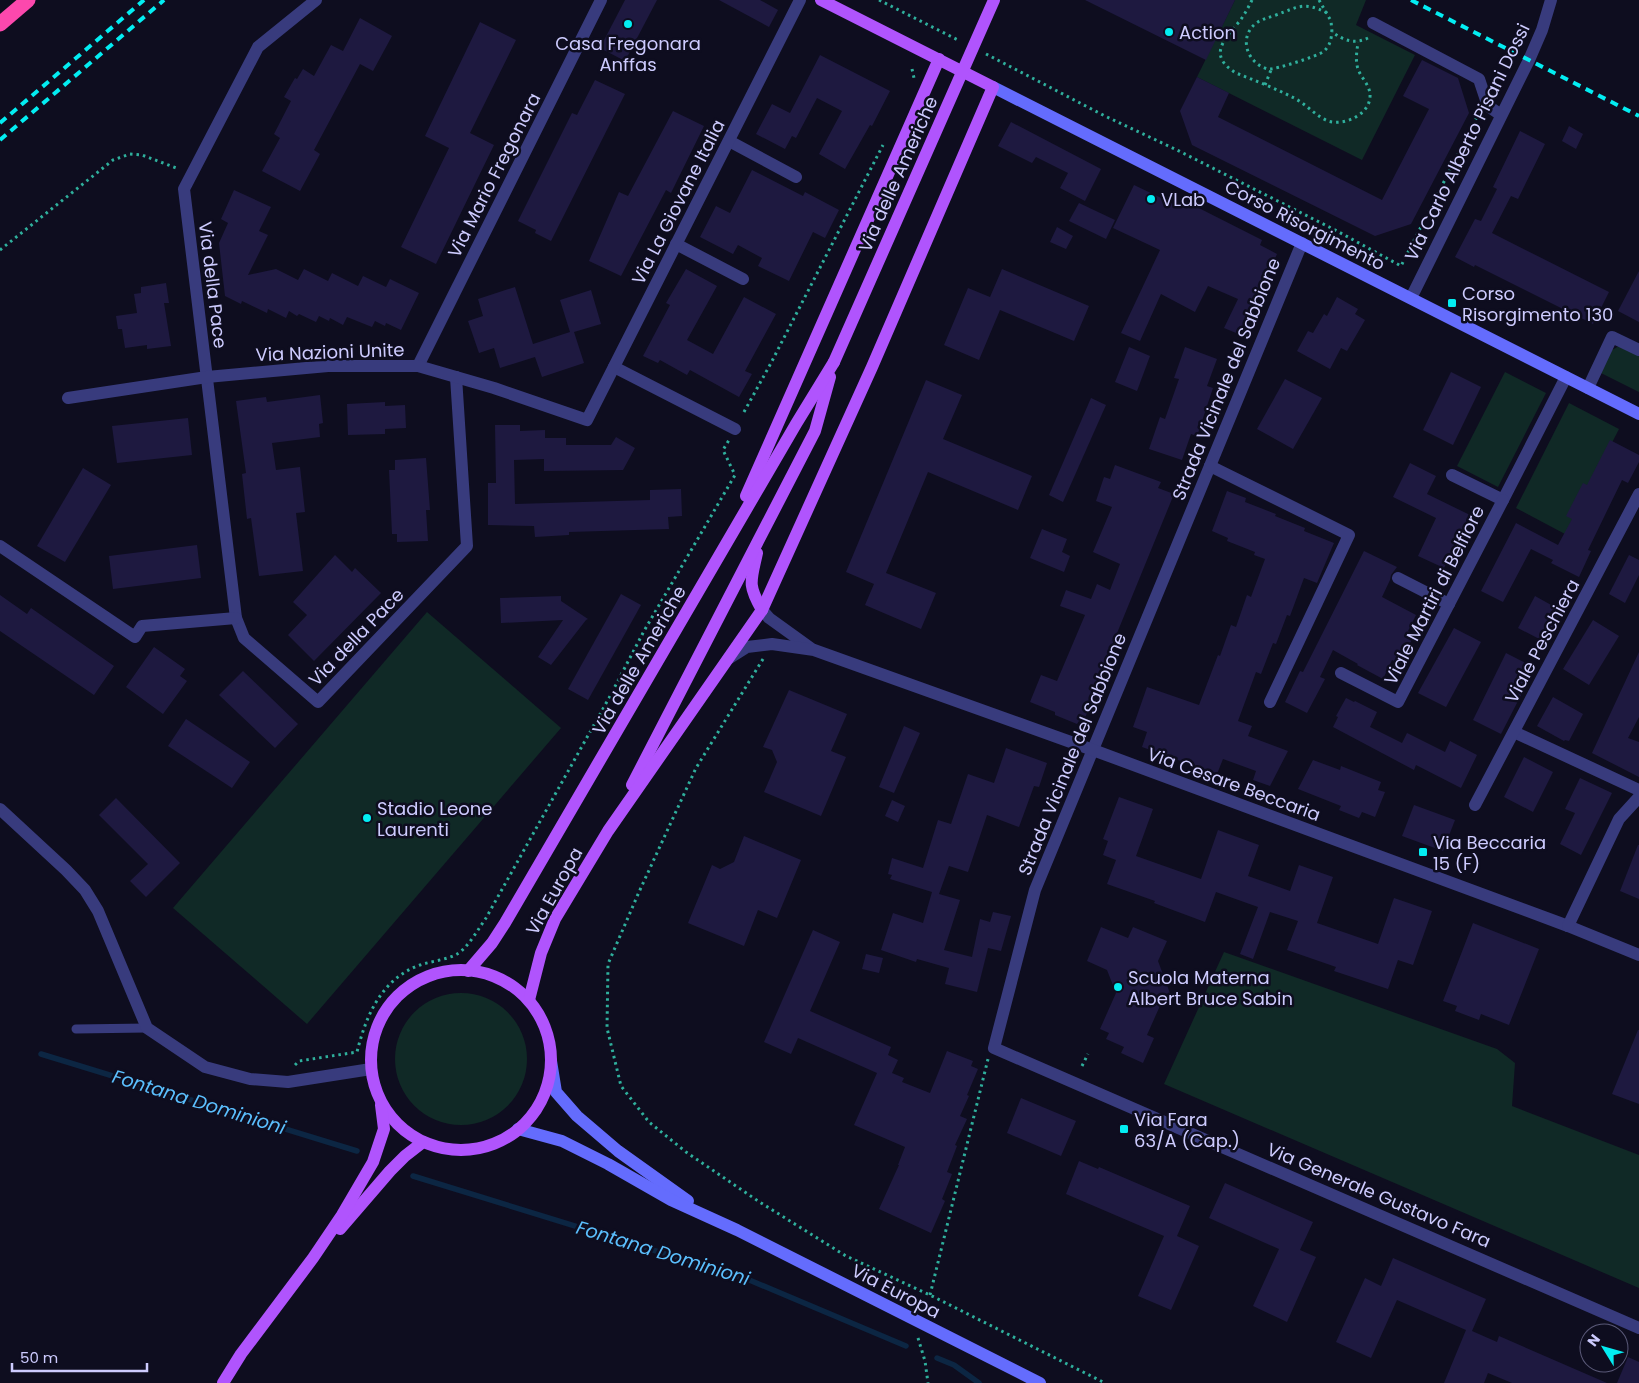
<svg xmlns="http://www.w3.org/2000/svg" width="1639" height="1383" viewBox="0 0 1639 1383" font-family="Poppins,sans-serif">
<rect width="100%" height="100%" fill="#0e0d1f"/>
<!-- green -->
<g fill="#102926">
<polygon points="1235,0 1366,0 1356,25 1415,55 1362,160 1197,77"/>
<polygon points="1621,345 1639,355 1639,392 1601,373 1612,350"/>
<polygon points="1505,372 1546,393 1498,487 1457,466"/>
<polygon points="1569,403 1619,429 1565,534 1516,508"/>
<polygon points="427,612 561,728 307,1024 173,908"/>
<polygon points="1224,952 1497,1049 1515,1063 1512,1106 1639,1155 1639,1288 1164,1084"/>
<circle cx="461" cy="1059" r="66"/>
</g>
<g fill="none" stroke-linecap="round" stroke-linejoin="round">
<!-- stream -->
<g stroke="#0c2643" stroke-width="5.5">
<polyline points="41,1054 357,1151"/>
<polyline points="413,1176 747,1279 906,1346"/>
<polyline points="937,1358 954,1365 979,1383"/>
</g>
</g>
<!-- building -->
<g fill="#1e1940">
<polygon points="625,0 657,0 625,61 600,48"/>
<polygon points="719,0 760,0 778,10 769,27"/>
<polygon points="1085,0 1235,0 1206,60"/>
<polygon points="360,18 392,36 373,71 360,64 314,150 320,154 300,191 262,171 280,138 274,134 291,101 284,97 295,78 297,79 303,69 314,76 331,45 343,51"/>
<polygon points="480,22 516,40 470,133 494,145 436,264 401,247 449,148 425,136"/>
<polygon points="820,55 890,91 872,126 870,125 845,169 819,154 842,111 817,98 796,138 792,136 785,149 756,134 772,104 790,113"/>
<polygon points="1422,60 1458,78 1469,113 1411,224 1375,236 1192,145 1180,111 1197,77 1229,93 1218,117 1382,200 1429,109 1403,96"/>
<polygon points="595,80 625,94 551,241 535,233 536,230 518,221 572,113 577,115"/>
<polygon points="673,111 704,126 671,193 666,190 621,276 589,261 619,192 628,196"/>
<polygon points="1011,122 1101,169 1085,201 1060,188 1068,173 1036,157 1032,163 998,146"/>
<polygon points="1569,126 1583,134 1576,149 1562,141"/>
<polygon points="1520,131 1545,144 1518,199 1511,196 1492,233 1609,292 1593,324 1475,265 1474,267 1455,257 1475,219 1481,221 1497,189 1493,187"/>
<polygon points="752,170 803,196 805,192 839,210 825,238 813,232 789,281 758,266 762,258 738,245 733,254 700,237 716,206 730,213"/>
<polygon points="1134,185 1180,207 1183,200 1262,240 1260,245 1277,254 1241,335 1224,328 1238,299 1208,286 1195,312 1161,294 1140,341 1121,333 1160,250 1113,228"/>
<polygon points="234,190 271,207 259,231 268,235 248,275 276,269 298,280 304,269 328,281 332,273 358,286 363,276 386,287 390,279 419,293 401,330 386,323 385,326 375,321 372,327 347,317 343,325 330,318 329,321 319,316 316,322 299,314 297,316 289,311 286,318 268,309 267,313 242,301 241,304 225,296 219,243 228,223 221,219"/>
<polygon points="1079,203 1115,220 1106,239 1069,221"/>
<polygon points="1057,227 1073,236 1066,249 1050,242"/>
<polygon points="686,269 717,286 687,340 713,354 744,297 776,314 745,371 752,374 739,397 690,370 687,375 660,360 658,363 643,356 670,305 666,303"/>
<polygon points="1002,269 1089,306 1074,341 1000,310 979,360 944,345 968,288 990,297"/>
<polygon points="1639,271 1639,322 1618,311"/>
<polygon points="166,283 169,303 164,303 171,346 147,349 147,345 125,348 122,329 118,329 116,316 137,313 134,294 141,293 141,287"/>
<polygon points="515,287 533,344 570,332 560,300 591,290 601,324 574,332 584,363 542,377 535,357 500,368 494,348 479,353 468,321 483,316 478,299"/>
<polygon points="1337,297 1358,309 1355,314 1365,320 1347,351 1341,348 1330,369 1297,351 1308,331 1313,333 1324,314 1327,316"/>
<polygon points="1129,347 1150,356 1137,391 1115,382"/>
<polygon points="1185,347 1217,359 1207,386 1213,388 1197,436 1191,434 1182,460 1149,449 1160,417 1165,419 1179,379 1174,378"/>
<polygon points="1451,372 1481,387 1453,445 1423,430"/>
<polygon points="1285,379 1322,398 1293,449 1257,429"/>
<polygon points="926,380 962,395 943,439 1032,476 1018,510 928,472 886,573 936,593 921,629 865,605 874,584 846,572"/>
<polygon points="320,395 323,423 319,424 320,437 272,443 276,470 300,467 305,512 296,513 303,571 259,576 251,518 247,519 242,474 246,473 236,401 266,397 267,402"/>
<polygon points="1091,398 1106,405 1063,502 1049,495"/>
<polygon points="385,402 385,406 405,405 406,428 385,429 385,434 348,435 347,404"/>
<polygon points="188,418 192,455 117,463 112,426"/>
<polygon points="495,425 520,425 520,431 545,430 545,438 566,438 566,445 611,445 616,437 635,448 623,470 544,471 544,459 514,460 515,504 650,500 650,490 681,489 682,516 668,517 669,529 569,532 569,535 535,537 534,526 488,525 488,483 496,483"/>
<polygon points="1610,440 1639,455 1639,462 1628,483 1622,480 1588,550 1591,551 1579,577 1551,563 1553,560 1531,549 1503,602 1481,591 1516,523 1558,545 1572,519 1566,516 1583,483 1587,485"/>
<polygon points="426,458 430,510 426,510 428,541 397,542 397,534 392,534 389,470 395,470 395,460"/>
<polygon points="1410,463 1436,476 1427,494 1470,515 1444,568 1418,556 1436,518 1393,497"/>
<polygon points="1115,465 1161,482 1158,488 1174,494 1106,660 1108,661 1083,723 1079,721 1077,724 1055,715 1055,712 1030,702 1041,675 1057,681 1085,615 1060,606 1066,590 1091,599 1097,584 1110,590 1120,564 1093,552 1112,507 1096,501 1104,477 1110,479"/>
<polygon points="83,468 111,485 65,562 37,546"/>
<polygon points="1227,491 1246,498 1245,502 1276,514 1275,516 1305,528 1304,531 1334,543 1317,583 1304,578 1290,616 1287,615 1276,644 1273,643 1261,674 1256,672 1238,721 1252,726 1248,736 1288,751 1270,786 1253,780 1256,771 1223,759 1217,774 1142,747 1147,732 1133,727 1147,687 1199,705 1218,655 1220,656 1231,625 1236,627 1247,595 1251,597 1265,559 1254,555 1255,552 1227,541 1228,538 1212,531"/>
<polygon points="1042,529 1067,539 1062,552 1070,556 1064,572 1030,558"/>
<polygon points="197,545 201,578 113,589 109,556"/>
<polygon points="1364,551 1397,567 1391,575 1390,580 1382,597 1416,615 1408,631 1415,634 1399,664 1392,660 1383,679 1357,665 1358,664 1333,650 1320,677 1325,679 1307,713 1285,702 1300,671 1303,672"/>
<polygon points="335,555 352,572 355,568 381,593 314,661 288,635 307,615 293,602"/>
<polygon points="1629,555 1639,560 1639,575 1625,603 1609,594"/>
<polygon points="621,594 641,605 588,700 568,689"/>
<polygon points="0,595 27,614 31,608 114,666 94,695 0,631"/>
<polygon points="561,596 561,601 588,619 586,620 551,665 538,657 563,620 501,623 500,598"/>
<polygon points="1535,596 1562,611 1545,642 1518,628"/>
<polygon points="1593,620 1619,636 1589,685 1563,669"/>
<polygon points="1454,628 1481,642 1446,707 1418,693"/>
<polygon points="154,647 185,669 180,676 187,681 163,714 126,687"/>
<polygon points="1639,652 1639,717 1628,738 1639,742 1639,777 1592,753"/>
<polygon points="1506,653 1535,668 1501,734 1473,720"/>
<polygon points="243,671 298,724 275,748 219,695"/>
<polygon points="789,690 847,714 831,751 846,757 821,816 764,792 777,762 772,750 763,747"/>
<polygon points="1553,697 1583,714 1569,741 1565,740 1564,741 1537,726"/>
<polygon points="1346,698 1354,702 1355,701 1377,712 1370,727 1402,743 1407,733 1445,752 1450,741 1477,755 1461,788 1416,765 1414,770 1333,727 1338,717 1336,716"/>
<polygon points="186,719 250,762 232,788 168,746"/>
<polygon points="904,726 920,733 894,793 879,787"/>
<polygon points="1006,748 1047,763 1039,787 1034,786 1019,827 987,815 968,872 949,866 939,894 960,900 944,950 972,957 980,919 990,922 993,912 1011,916 1001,951 988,948 977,992 945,984 949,968 917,959 916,962 881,950 893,913 923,923 932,892 890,879 892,875 888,874 892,858 923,868 938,820 951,824 968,774 994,783"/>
<polygon points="1524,757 1553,772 1533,812 1504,797"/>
<polygon points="1313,760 1340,770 1341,766 1381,782 1378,790 1385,792 1375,817 1362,812 1359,818 1339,810 1341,806 1298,789"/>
<polygon points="1580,778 1612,793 1581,855 1560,844 1575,813 1565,809"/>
<polygon points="1119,797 1153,809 1136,856 1201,879 1218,830 1259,845 1248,876 1290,891 1299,865 1333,877 1317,923 1378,944 1394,898 1432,911 1413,965 1398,960 1388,989 1334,971 1336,967 1287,950 1298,921 1270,912 1253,959 1240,954 1258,907 1216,892 1205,922 1154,903 1155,901 1107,884 1116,860 1103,855 1108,841 1103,839"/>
<polygon points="116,798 180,863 146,897 130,881 148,864 99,815"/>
<polygon points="892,800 905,806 898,822 885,816"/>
<polygon points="1414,805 1455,820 1443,851 1402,836"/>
<polygon points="744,836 801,860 777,918 758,910 744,946 688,923 712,865 720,869 734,862"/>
<polygon points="1638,845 1639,845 1639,899 1620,891"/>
<polygon points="1473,923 1539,949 1509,1025 1481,1014 1479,1020 1455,1011 1457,1006 1443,1001"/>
<polygon points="1101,927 1128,938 1133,927 1167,941 1158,961 1171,996 1163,999 1147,1035 1154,1038 1143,1063 1121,1053 1124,1047 1106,1039 1109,1033 1100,1029 1116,993 1107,970 1087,961"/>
<polygon points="813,930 840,942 810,1011 891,1047 888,1055 898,1060 892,1073 904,1078 902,1082 930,1093 947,1051 973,1061 971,1066 978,1069 967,1095 969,1096 960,1116 967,1119 955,1145 957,1146 947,1172 952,1174 942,1199 945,1201 931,1233 879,1209 899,1165 898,1165 905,1147 854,1125 877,1073 798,1038 791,1054 764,1042"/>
<polygon points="866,954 883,958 879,973 862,969"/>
<polygon points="1638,1030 1639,1030 1639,1104 1612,1094"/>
<polygon points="1021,1098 1076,1121 1061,1156 1007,1133"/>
<polygon points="1079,1161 1098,1169 1099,1167 1190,1206 1177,1236 1199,1246 1171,1310 1138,1296 1164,1236 1066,1194"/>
<polygon points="1225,1183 1313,1222 1300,1250 1316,1257 1287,1322 1253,1306 1279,1249 1209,1218"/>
<polygon points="1393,1258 1486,1299 1472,1331 1497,1342 1499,1336 1607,1383 1512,1383 1488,1373 1484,1383 1444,1383 1466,1330 1397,1300 1371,1358 1336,1342 1365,1278 1381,1286"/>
<polygon points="1628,1357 1639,1362 1639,1383 1617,1383"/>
</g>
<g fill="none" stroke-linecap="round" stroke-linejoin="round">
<!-- path -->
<g stroke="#2faf9c" stroke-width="3" stroke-dasharray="2.5 4" stroke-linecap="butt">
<polyline points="879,0 960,41"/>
<path d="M1252,0C1248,8 1244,16 1238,23C1223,41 1208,56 1236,73C1256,81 1277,89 1296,99C1308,106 1316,116 1328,121C1344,126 1369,115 1370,97C1371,86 1361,78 1358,69C1355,60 1357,51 1358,42"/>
<path d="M1319,0L1331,21L1332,32C1345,41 1355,45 1370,37"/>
<path d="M1327,13C1304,1 1298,7 1276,15C1268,18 1261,19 1255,24C1238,39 1248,64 1268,69C1275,70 1317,56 1323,52C1330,46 1331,40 1332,32"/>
<polyline points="986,54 1105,116 1177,150 1337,231 1401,266 1478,115"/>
<polyline points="912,69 914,78"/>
<polyline points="1265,85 1271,70"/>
<polyline points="0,250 113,160 130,154 142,155 179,169"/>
<polyline points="744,412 771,363 883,145"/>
<polyline points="763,659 696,768 639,892 608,964 607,1028 621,1086 649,1122 686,1152 758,1201 846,1256 930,1295 1105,1383"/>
<path d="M295,1065L299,1061L357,1052C366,1016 381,979 420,965C432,961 446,960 457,954C467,949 479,928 486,918L609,698L644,631L735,475L723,450L729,440"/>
<polyline points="1082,1066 1088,1054"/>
<polyline points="930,1295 988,1059"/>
<polyline points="918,1338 925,1361 928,1383"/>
</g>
<!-- lane -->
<polyline stroke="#383b7d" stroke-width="9" points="76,1029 147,1028"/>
<!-- street -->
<g stroke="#383b7d" stroke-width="12">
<polyline points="316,0 258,47 184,189 236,618 244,638 318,702 467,546 456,377"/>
<polyline points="1373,23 1479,79 1488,106 1501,115"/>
<polyline points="729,141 796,177"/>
<polyline points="1302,243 1035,890 994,1048 1639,1328"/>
<polyline points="676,244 743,279"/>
<polyline points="1411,298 1529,60 1542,30 1551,0"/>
<polyline points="418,366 601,0"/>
<polyline points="614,367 735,429"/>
<polyline points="1588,388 1612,337 1639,350"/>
<polyline points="68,398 207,377 328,366 418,366 494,388 587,420 800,0"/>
<polyline points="1210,466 1349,535 1270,702"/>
<polyline points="1452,475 1503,500 1566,377"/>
<polyline points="0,546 135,637 142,626 236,618"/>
<polyline points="1398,578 1449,604"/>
<polyline points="762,610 769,618 812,649"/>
<polyline points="728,659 747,647 772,644 814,650 1093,750 1568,926 1639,955"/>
<polyline points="1341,673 1398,702 1503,500"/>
<polyline points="1514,732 1639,790"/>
<polyline points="1475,805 1639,494"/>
<polyline points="0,809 66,870 85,890 98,911 147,1028 205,1067 250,1079 288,1082 371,1069"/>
<polyline points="1568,926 1619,819 1639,797"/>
</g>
<!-- secondary -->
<g stroke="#646cfd" stroke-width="12">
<polyline points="993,87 1639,414"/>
<polyline points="551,1061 556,1092 577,1116 618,1151 688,1201"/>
<polyline points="518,1129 562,1141 608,1164 671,1200 737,1230 1040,1383"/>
</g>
<!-- primary -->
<g stroke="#b054fd" stroke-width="12">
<polyline points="746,496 939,59"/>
<path d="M757,553C751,581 747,584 762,610"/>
<polyline points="632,785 815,431 830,377"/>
<circle cx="461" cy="1060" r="90"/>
<polyline points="468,971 492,943 505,923 796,424 834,362"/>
<polyline points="529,1000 541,953 555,919 608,831 762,610 872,367 993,87 821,0"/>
<polyline points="340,1229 390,1171 405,1156 423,1142"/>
<polyline points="223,1383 241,1354 313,1258 342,1215 373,1162 384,1129 381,1105"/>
</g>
<!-- highway -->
<polyline stroke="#fc48ad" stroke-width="15" points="0,24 28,0"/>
<!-- rail -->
<g stroke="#03edf2" stroke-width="4" stroke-dasharray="8 6" stroke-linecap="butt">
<polyline points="1411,0 1639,116"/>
<polyline points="0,123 144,0"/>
<polyline points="0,140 164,0"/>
</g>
<!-- primary-bridge -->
<polyline stroke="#b054fd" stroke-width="12" points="834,362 994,0"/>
</g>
<!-- markers -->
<g fill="#03edf2" stroke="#0e0d1f" stroke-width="2">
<circle cx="628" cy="24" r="5"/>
<circle cx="1169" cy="32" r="5"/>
<circle cx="1151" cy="199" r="5"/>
<rect x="1447" y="298" width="10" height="10" rx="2.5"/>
<circle cx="367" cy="818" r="5"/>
<rect x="1418" y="847" width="10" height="10" rx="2.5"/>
<circle cx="1118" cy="987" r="5"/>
<rect x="1119" y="1124" width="10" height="10" rx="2.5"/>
</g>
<g text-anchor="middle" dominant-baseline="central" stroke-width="5" stroke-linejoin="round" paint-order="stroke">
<!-- poi labels -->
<g font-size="18" fill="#cdcbfe" stroke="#0e0d1f" text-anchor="start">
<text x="1179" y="32">Action</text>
<text x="628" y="43" text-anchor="middle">Casa Fregonara<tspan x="628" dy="21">Anffas</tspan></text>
<text x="1161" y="199">VLab</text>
<text x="1462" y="293">Corso<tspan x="1462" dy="21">Risorgimento 130</tspan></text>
<text x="377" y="808">Stadio Leone<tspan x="377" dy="21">Laurenti</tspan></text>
<text x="1433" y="842">Via Beccaria<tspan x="1433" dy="21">15 (F)</tspan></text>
<text x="1128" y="977">Scuola Materna<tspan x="1128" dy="21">Albert Bruce Sabin</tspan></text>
<text x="1134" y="1119">Via Fara<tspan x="1134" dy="21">63/A (Cap.)</tspan></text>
</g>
<!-- street labels -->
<g font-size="18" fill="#cdcbfe" stroke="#0e0d1f">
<text transform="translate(1467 142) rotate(-64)">Via Carlo Alberto Pisani Dossi</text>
<text transform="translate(898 174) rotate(-66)">Via delle Americhe</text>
<text transform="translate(494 175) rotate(-63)">Via Mario Fregonara</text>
<text transform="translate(678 202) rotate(-63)">Via La Giovane Italia</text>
<text transform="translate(1305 225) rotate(27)">Corso Risorgimento</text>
<text transform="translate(213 285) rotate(83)">Via della Pace</text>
<text transform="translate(330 352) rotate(-2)">Via Nazioni Unite</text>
<text transform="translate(1226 379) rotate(-68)">Strada Vicinale del Sabbione</text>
<text transform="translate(1434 595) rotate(-63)">Viale Martiri di Belfiore</text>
<text transform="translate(356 637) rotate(-46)">Via della Pace</text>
<text transform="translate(1542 641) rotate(-62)">Viale Peschiera</text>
<text transform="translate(639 660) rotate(-60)">Via delle Americhe</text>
<text transform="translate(1072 754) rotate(-68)">Strada Vicinale del Sabbione</text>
<text transform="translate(1234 784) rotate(20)">Via Cesare Beccaria</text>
<text transform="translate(554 891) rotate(-61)">Via Europa</text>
<text transform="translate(1379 1195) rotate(23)">Via Generale Gustavo Fara</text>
<text transform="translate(896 1291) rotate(27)">Via Europa</text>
</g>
<!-- water labels -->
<g font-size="19" font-style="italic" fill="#5bbffd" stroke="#0e0d1f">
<text transform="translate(199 1102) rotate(17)">Fontana Dominioni</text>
<text transform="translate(663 1253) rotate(17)">Fontana Dominioni</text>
</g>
</g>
<!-- north arrow -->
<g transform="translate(1604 1348) rotate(307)"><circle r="24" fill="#0e0d1f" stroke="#5a5978"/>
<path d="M0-4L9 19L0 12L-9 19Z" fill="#03edf2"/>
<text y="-8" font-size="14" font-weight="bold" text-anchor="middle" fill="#cdcbfe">N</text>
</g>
<!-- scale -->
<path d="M12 1363v8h135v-8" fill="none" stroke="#cdcbfe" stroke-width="2.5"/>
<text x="20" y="1363" font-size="15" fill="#cdcbfe" stroke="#0e0d1f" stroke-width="4" paint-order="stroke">50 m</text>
</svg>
